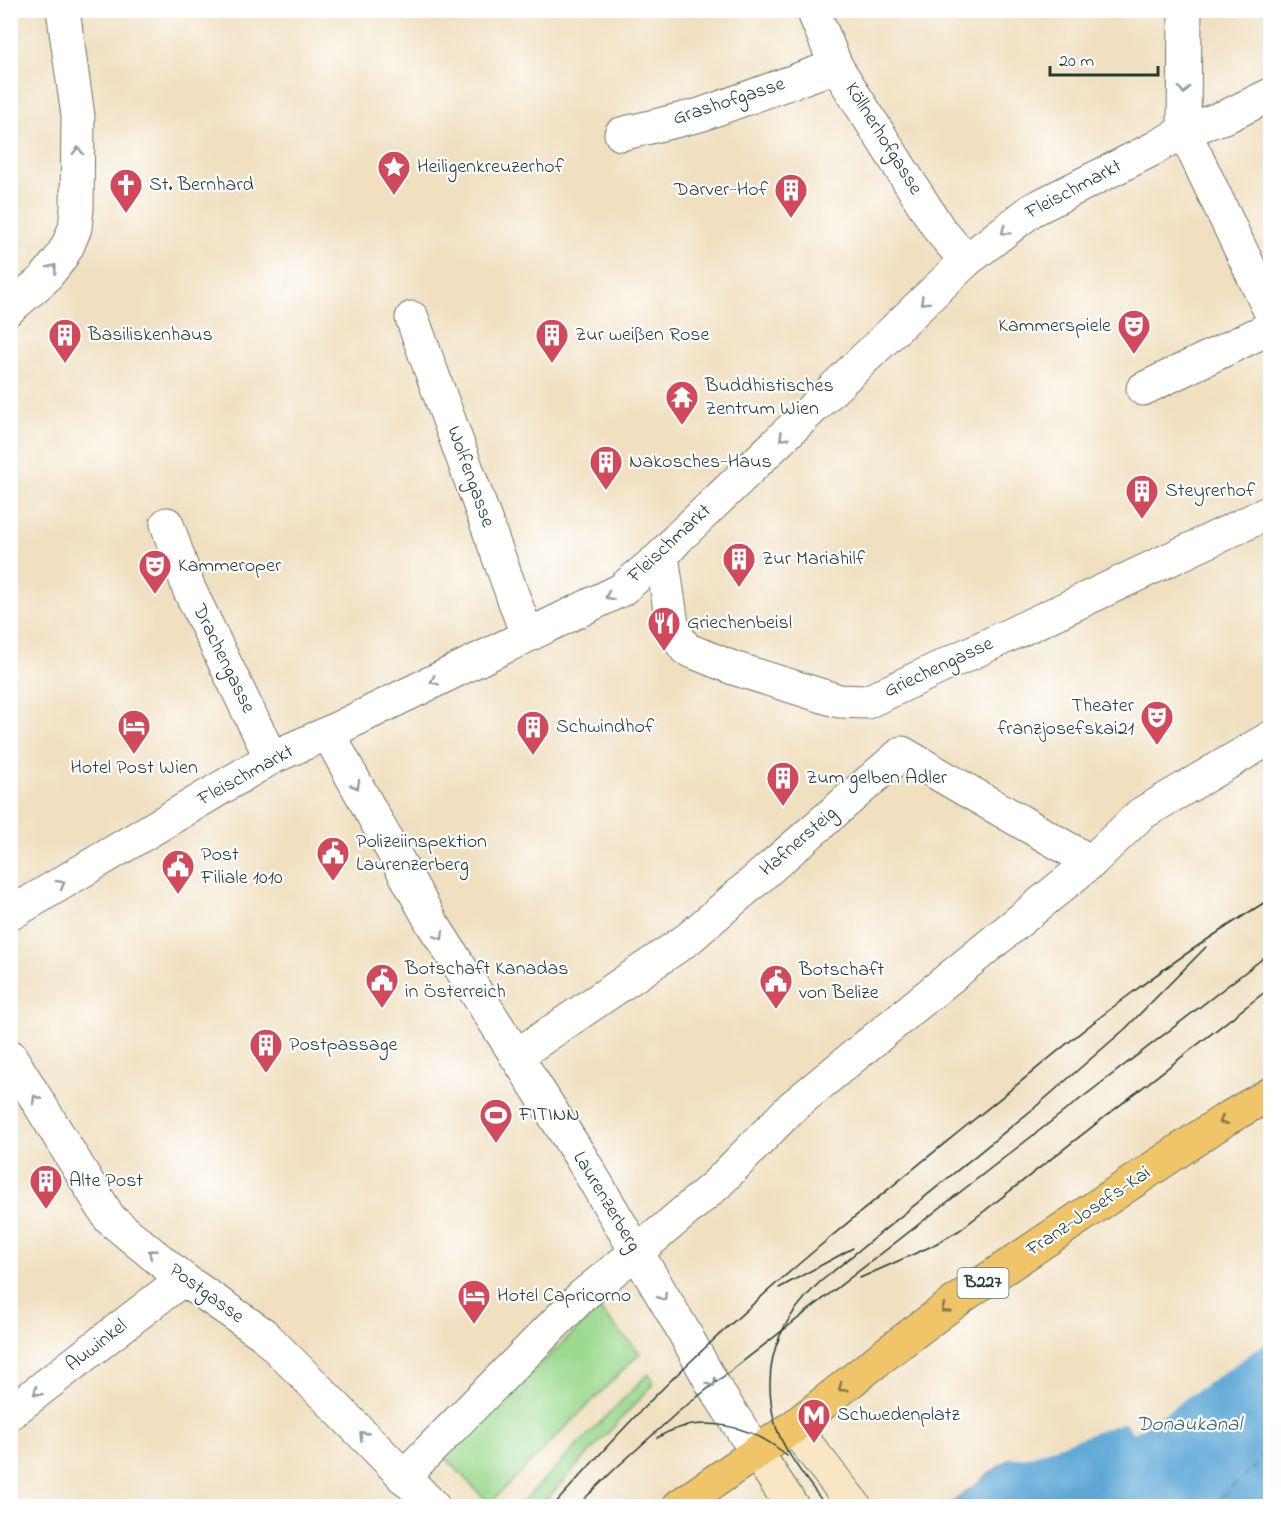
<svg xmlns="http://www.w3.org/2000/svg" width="1281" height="1517" viewBox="0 0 1281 1517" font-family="'Indie Flower',sans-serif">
<rect width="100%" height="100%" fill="#fff"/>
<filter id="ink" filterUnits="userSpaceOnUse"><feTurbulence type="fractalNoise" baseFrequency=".0167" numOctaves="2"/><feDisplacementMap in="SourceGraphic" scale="12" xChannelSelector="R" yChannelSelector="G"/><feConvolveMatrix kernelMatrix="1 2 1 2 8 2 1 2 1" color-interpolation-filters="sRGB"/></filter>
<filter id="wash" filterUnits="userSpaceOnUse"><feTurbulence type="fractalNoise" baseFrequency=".008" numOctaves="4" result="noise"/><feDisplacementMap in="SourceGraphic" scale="24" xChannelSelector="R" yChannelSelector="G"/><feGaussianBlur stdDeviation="1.35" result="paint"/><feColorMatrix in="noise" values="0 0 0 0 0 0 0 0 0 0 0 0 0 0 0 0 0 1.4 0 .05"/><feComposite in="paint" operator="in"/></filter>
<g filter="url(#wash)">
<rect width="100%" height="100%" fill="#f0e0c0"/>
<!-- green -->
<g fill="#9bd98e" stroke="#5d8b61" stroke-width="1.5">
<polygon points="599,1309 640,1353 489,1504 443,1455"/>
<polygon points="648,1374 654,1384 572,1471 541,1506 518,1506"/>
</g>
<!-- water -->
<polygon fill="#5fa8d6" stroke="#3f7285" stroke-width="1.5" points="1270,1273 1270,1506 948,1506 1082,1402"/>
<!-- pier -->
<polygon fill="#f0e0c0" points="1270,1270 1270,1324 1269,1325 1270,1328 1270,1340 1149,1424 1133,1433 1124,1422 1028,1457 1003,1459 1080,1399 1191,1321"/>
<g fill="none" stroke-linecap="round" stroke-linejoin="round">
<!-- ferry -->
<polyline stroke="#35626d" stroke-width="1.5" stroke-dasharray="8 6" stroke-linecap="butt" points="1210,1506 1255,1467 1270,1442"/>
</g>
</g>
<g filter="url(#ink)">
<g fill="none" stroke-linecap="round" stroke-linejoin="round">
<defs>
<g id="street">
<polyline points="813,10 836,66 939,229 966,261"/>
<polyline points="1185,10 1184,131 1270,311"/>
<polyline points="621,134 700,115 836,66"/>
<polyline points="10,308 44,279 60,259 68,245 75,228 77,209 78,116 63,10"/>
<polyline points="412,318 527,635"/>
<polyline points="1143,389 1270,328"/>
<polyline points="167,524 189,589 271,758"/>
<polyline points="662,556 673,631 686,649 733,668 839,701 867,702 1270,512"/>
<polyline points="328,733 432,923 580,1156 684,1332 713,1385 757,1453"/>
<polyline points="10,914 271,758 328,733 621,590 662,556 678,538 966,261 1032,210 1155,148 1184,131 1227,116 1270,95"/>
<polyline points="10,1056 110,1219 183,1279 263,1334 323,1394 433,1506"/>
<polyline points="516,1056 688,939 902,753 1091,862"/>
<polyline points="10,1413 183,1279"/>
<polyline points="403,1477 582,1296 656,1236 716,1185 792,1107 1091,862 1141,814 1270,738"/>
</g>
<g id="secondary">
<polyline points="793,1427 855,1506"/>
<polyline points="757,1453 792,1506"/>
</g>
<polyline id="primary" points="679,1506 793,1427 888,1352 963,1296 1226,1119 1270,1094"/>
</defs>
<!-- street casing -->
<use href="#street" stroke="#687665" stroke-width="35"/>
<!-- secondary casing -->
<use href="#secondary" stroke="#687665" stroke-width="35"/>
<!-- primary casing -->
<use href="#primary" stroke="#687665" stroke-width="35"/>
<!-- street -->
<use href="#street" stroke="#fff" stroke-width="33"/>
<!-- secondary -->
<use href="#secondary" stroke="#f9e7c3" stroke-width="33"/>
<!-- primary -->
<use href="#primary" stroke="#f0c469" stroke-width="33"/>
<!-- tram -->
<g stroke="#1f3d34" stroke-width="1.5">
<polyline points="860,1278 932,1246 960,1230 1270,988"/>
<polyline points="779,1288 853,1248"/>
<path d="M657,1438C698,1412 753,1425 787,1456"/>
<path d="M553,1506C597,1457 642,1407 690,1362C779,1277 875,1200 971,1122C1024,1080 1075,1035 1129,995C1175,960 1222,929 1270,899"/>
<polyline points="577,1506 616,1468 678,1412 1018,1147 1270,953"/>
<path d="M826,1506C810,1484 792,1462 780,1437C775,1426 772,1414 771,1401C765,1351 785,1316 820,1282L1033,1109L1125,1029L1206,947"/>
</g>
</g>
<!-- one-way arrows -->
<defs><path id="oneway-chevron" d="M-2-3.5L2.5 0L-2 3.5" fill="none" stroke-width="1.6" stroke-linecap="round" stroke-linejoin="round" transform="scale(1.5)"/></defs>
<g stroke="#8f9e9a">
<use href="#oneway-chevron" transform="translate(1184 90) rotate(91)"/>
<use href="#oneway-chevron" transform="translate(78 151) rotate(-89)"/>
<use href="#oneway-chevron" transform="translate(1005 231) rotate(143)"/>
<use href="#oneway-chevron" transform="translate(53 268) rotate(-52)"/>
<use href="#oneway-chevron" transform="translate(924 301) rotate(136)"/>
<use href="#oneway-chevron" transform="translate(783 437) rotate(136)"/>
<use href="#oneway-chevron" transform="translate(609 596) rotate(154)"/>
<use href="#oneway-chevron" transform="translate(434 681) rotate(154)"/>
<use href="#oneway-chevron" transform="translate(356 785) rotate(61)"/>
<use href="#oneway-chevron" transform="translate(61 884) rotate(-31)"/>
<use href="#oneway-chevron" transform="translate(440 936) rotate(58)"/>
<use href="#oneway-chevron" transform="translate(36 1099) rotate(-121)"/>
<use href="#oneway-chevron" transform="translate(152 1253) rotate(-141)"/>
<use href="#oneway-chevron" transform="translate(663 1297) rotate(59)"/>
<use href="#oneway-chevron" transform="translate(712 1383) rotate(60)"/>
<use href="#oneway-chevron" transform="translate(37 1392) rotate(142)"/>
<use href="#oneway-chevron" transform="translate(363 1435) rotate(-134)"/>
</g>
<g stroke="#7d7a4c">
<use href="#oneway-chevron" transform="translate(1223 1121) rotate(148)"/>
<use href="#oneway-chevron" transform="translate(945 1309) rotate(143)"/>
<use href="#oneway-chevron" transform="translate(842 1388) rotate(142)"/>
</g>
</g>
<!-- icons -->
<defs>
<symbol id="sight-pin" viewBox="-11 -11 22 30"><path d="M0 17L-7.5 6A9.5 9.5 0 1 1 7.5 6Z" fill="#d1495b" stroke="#fff"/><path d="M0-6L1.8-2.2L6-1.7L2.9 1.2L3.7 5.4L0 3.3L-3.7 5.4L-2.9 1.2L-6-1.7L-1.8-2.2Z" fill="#fff"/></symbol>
<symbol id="church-pin" viewBox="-11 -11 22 30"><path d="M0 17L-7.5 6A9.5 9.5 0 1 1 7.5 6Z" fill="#d1495b" stroke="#fff"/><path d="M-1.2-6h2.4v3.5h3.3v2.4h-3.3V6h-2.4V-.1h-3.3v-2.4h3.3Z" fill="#fff"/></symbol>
<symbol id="building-pin" viewBox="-11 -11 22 30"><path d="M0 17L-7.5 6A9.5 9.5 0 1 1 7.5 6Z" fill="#d1495b" stroke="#fff"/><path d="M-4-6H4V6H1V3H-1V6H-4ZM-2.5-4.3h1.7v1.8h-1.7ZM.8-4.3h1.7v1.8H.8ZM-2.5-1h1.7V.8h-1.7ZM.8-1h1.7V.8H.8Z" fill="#fff"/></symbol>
<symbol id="theatre-pin" viewBox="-11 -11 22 30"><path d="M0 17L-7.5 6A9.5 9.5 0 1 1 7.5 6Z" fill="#d1495b" stroke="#fff"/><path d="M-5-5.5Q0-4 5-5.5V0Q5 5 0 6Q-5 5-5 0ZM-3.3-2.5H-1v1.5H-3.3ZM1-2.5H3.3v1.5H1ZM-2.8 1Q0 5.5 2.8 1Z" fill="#fff"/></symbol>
<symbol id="temple-pin" viewBox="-11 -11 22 30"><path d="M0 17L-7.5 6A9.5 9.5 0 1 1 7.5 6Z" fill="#d1495b" stroke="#fff"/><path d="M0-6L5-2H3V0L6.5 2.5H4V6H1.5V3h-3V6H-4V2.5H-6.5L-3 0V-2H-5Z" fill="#fff"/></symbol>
<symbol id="restaurant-pin" viewBox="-11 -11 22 30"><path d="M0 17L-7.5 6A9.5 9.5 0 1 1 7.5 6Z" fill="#d1495b" stroke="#fff"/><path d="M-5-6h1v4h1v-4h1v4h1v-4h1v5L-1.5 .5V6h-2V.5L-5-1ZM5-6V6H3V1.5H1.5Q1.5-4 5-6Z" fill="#fff"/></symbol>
<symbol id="hotel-pin" viewBox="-11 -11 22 30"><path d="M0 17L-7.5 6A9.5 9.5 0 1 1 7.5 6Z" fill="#d1495b" stroke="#fff"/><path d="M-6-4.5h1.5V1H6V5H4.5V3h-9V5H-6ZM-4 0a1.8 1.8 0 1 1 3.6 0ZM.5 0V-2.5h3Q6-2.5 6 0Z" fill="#fff"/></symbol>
<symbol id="civic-pin" viewBox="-11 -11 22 30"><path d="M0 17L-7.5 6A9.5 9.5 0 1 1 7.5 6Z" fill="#d1495b" stroke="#fff"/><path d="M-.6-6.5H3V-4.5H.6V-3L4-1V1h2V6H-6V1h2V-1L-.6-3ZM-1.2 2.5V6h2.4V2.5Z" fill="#fff"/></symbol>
<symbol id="stadium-pin" viewBox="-11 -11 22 30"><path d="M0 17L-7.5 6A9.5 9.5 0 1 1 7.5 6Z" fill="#d1495b" stroke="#fff"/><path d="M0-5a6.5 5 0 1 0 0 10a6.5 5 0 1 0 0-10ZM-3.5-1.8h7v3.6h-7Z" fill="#fff"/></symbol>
<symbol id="metro-pin" viewBox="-11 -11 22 30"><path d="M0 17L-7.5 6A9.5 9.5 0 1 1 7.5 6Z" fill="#d1495b" stroke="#fff"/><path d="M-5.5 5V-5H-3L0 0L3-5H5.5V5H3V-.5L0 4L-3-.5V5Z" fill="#fff"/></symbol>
</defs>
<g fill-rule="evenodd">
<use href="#sight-pin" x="375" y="148" width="38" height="52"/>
<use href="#church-pin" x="107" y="166" width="38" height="52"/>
<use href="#building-pin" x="772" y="171" width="38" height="52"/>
<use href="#theatre-pin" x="1115" y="307" width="38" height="52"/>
<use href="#building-pin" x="46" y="316" width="38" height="52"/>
<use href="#building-pin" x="533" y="316" width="38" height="52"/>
<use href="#temple-pin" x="663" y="378" width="38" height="52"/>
<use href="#building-pin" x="587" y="443" width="38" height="52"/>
<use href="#building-pin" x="1123" y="472" width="38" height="52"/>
<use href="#building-pin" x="720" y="540" width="38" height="52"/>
<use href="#theatre-pin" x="136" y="547" width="38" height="52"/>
<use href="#restaurant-pin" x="645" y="604" width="38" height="52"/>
<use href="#theatre-pin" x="1138" y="698" width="38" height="52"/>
<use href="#hotel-pin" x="115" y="707" width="38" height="52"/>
<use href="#building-pin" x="514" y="708" width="38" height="52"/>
<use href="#building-pin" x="764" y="759" width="38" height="52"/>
<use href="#civic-pin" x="314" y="834" width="38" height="52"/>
<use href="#civic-pin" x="159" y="847" width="38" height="52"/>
<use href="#civic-pin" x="363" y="961" width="38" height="52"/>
<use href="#civic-pin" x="757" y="962" width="38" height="52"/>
<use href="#building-pin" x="247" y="1026" width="38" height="52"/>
<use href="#stadium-pin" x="477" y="1096" width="38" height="52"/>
<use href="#building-pin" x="27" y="1162" width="38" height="52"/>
<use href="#hotel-pin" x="455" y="1277" width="38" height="52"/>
<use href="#metro-pin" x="795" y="1396" width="38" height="52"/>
</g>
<g text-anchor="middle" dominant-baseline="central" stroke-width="4.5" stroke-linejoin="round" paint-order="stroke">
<!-- shield labels -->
<rect fill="#fff" stroke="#627771" stroke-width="1.5" x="957.5" y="1268" width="51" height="30" rx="4.5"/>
<g font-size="18" font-weight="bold" fill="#1f3d34">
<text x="983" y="1283">B227</text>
</g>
<!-- street labels -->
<g font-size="20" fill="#1f3d34" stroke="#fff">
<text transform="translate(729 102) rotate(-18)">Grashofgasse</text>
<text transform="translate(883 139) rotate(58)">Köllnerhofgasse</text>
<text transform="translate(1074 190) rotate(-28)">Fleischmarkt</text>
<text transform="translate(470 477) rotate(70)">Wolfengasse</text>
<text transform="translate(670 544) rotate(-43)">Fleischmarkt</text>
<text transform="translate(223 659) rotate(64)">Drachengasse</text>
<text transform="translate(939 668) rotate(-25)">Griechengasse</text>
<text transform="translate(246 776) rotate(-29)">Fleischmarkt</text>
<text transform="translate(799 842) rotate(-41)">Hafnersteig</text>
<text transform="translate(606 1202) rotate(59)">Laurenzerberg</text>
<text transform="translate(1089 1212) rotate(-34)">Franz-Josefs-Kai</text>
<text transform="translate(206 1294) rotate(36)">Postgasse</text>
<text transform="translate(97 1346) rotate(-38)">Auwinkel</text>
</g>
<!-- poi labels -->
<g font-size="20" fill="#1f3d34" stroke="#fff" text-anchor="start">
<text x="417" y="167">Heiligenkreuzerhof</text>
<text x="149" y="185">St. Bernhard</text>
<text x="768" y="190" text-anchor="end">Darver-Hof</text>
<text x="1111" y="326" text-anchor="end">Kammerspiele</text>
<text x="88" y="335">Basiliskenhaus</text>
<text x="575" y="335">Zur weißen Rose</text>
<text x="705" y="386">Buddhistisches<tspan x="705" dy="23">Zentrum Wien</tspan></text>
<text x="629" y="462">Nakosches-Haus</text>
<text x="1165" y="491">Steyrerhof</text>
<text x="762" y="559">Zur Mariahilf</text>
<text x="178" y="566">Kammeroper</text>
<text x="687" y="623">Griechenbeisl</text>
<text x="1134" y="706" text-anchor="end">Theater<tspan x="1134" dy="23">franzjosefskai21</tspan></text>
<text x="556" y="727">Schwindhof</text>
<text x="134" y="768" text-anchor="middle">Hotel Post Wien</text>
<text x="806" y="778">Zum gelben Adler</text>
<text x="356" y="842">Polizeiinspektion<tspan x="356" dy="23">Laurenzerberg</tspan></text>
<text x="201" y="855">Post<tspan x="201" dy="23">Filiale 1010</tspan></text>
<text x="405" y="969">Botschaft Kanadas<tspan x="405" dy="23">in Österreich</tspan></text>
<text x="799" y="970">Botschaft<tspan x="799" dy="23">von Belize</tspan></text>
<text x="289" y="1045">Postpassage</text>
<text x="519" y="1115">FITINN</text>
<text x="69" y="1181">Alte Post</text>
<text x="497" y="1296">Hotel Capricorno</text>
<text x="837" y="1415">Schwedenplatz</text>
</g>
<!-- water labels -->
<g font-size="21" font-style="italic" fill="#35626d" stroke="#fff">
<text x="1189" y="1425">Donaukanal</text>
</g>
</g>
<!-- margin -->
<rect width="1281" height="1517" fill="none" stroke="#fff" stroke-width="36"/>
<!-- scale -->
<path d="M1050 66v9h108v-9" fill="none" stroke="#1f3d34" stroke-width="3"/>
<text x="1059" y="66" font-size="18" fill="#1f3d34" stroke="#ffffff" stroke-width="4.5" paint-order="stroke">20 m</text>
</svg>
